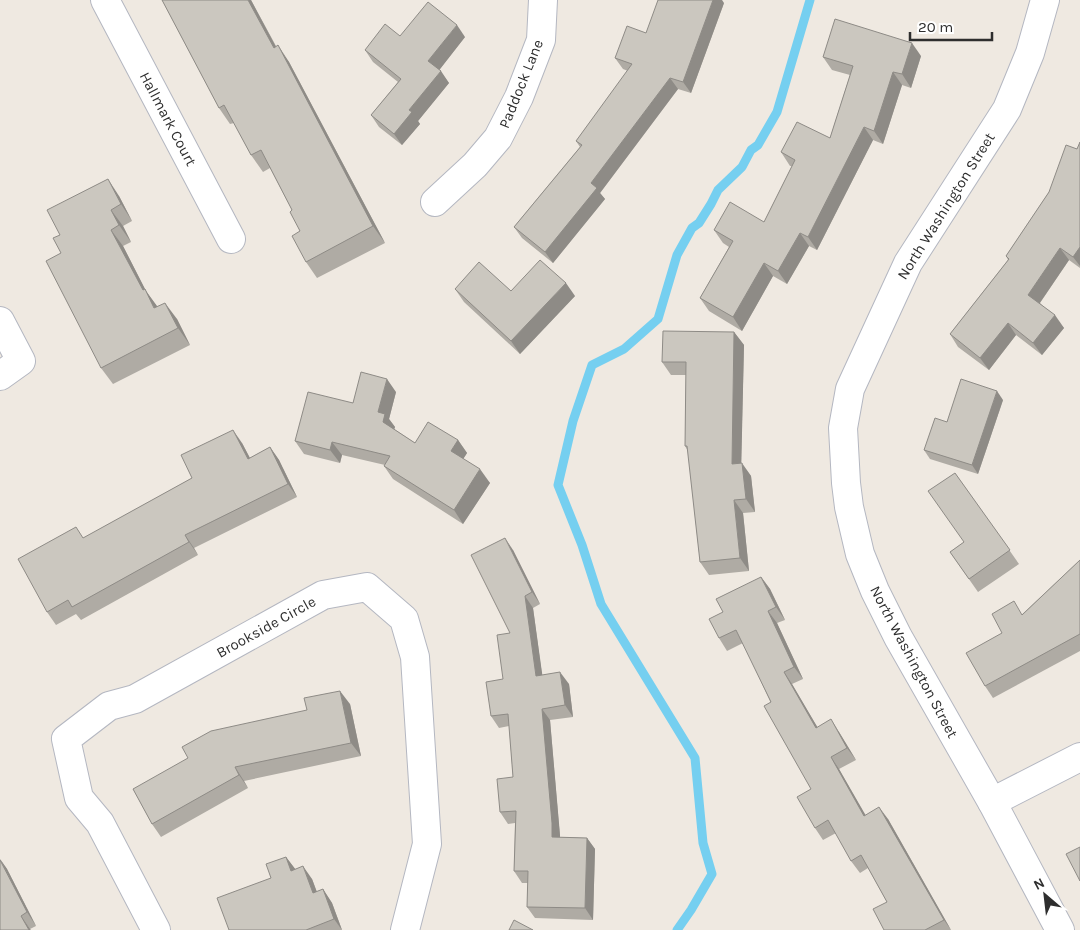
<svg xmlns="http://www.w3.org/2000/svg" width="1080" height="930" viewBox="0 0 1080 930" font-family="Karla,sans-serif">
<rect width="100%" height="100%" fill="#efe9e1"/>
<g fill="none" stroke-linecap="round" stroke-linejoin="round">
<!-- stream -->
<polyline stroke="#75cff0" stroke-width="9" points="677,930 691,910 712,874 703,843 695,758 601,604 582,545 558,485 573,421 592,365 624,349 658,319 677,255 692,228 699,223 711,204 718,190 742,167 751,150 758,145 777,112 810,0"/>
<defs>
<g id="minor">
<polyline points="105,0 231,239"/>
<polyline points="1045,0 1030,53 1007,109 908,263 850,389 843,428 846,483 849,507 860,554 875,591 898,637 992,802 1060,930"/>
<polyline points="435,202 475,165 498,138 519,97 541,40 543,0"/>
<polyline points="0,321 21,361 0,376"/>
<polyline points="992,802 1080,757"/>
<polyline points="156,930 100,823 79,798 66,739 109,706 135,699 323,595 367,587 404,619 415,657 427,844 405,930"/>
</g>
</defs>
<!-- minor casing -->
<use href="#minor" stroke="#b4b7c1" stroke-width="30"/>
<!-- minor -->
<use href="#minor" stroke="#fff" stroke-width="28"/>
</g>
<!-- wall -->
<g fill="#afaba4">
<polygon points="162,0 251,0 276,46 289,62 385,243 317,278 306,262 300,231 292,210 270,168 263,172 251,155 234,123 230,124 219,108"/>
<polygon points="724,3 691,93 678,89 600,193 605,199 553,263 522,238 514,227 580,147 576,141 628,71 623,69 615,58 646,33"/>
<polygon points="400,36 465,37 439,70 449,83 418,121 420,124 402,145 379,127 371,115 398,82 373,62 365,50"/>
<polygon points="921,56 911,88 902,85 883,144 873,140 817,250 809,246 787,284 773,276 742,331 709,311 700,298 729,247 723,243 714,230 764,222 792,166 790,166 781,152 830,138 850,75 832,70 823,57"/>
<polygon points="1080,142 1080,268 1069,260 1040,303 1064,328 1042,355 1016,335 989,370 958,347 950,334 1008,260 1006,256 1049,192 1077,149"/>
<polygon points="119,196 132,221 123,226 131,242 123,246 146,291 157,307 177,319 190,345 113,384 101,368 60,235"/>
<polygon points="455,289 511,291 575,296 520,354 464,302"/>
<polygon points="734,332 744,345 741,463 751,476 755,512 743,513 749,571 709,575 700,562 688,451 685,446 686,375 671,375 662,362"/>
<polygon points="396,392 389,419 395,427 394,429 415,443 458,440 467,453 463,459 490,483 463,524 393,479 384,466 385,465 342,455 340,463 304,454 295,441 353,403"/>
<polygon points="1003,400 978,474 930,459 924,450 947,422"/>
<polygon points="242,443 250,458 270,447 279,460 297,497 194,548 198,555 81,620 76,614 56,625 47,612 84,538 192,478"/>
<polygon points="955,473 1019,564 978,592 950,552 964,542"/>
<polygon points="513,550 540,604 533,608 542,675 569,684 573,717 550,720 560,837 587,838 595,849 593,920 535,918 527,907 528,883 522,883 514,871 515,823 508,824 500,812 513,777 509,726 499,728 491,716 503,679 510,633"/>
<polygon points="1080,560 1080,651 993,698 985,686 1002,633"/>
<polygon points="761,577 770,589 785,620 777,623 803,679 792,684 817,727 839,732 856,760 839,769 865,815 888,819 951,930 884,930 887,902 868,868 860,873 851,861 836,833 823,840 815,828 811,789 743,643 727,651 719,638 723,612"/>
<polygon points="350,704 361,756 244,781 248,788 161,837 152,824 133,789"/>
<polygon points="286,857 295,869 312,879 317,892 323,889 332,903 342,930 229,930 271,878"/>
<polygon points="0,859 7,869 36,926 30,929 0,930"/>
</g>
<!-- shaded-wall -->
<g fill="#8e8b86">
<polygon points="248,0 251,0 285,64 274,48"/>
<polygon points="713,0 722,0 724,3 691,93 683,82"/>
<polygon points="457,25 465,37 437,73 428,61"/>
<polygon points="912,43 921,56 911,88 902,74"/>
<polygon points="278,45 289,62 385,243 373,226"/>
<polygon points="441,71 449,83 418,121 420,124 402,145 394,134 409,110"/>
<polygon points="893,72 902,85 883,144 874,131"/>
<polygon points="670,78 678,89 600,193 605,199 553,263 545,252 591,183"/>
<polygon points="864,127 873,140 817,250 808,237"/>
<polygon points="108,179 119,196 132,221 121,204"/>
<polygon points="111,210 123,226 131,242 119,225"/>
<polygon points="111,230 123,246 146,291 157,306 166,325 143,290"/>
<polygon points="800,233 809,246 787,284 778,271"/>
<polygon points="1080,247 1080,266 1073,257"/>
<polygon points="1060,248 1069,260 1037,307 1028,295"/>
<polygon points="764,263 773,276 742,331 733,317"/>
<polygon points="566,283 575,296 520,354 511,341"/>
<polygon points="165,303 177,319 190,345 178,328"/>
<polygon points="1055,315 1064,328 1042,355 1033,343"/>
<polygon points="1008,323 1016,335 989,370 980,358"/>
<polygon points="734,332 744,345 741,477 732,464"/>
<polygon points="387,379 396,392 389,419 395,427 392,436 383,422 378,412"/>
<polygon points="997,391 1003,400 978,474 972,465"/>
<polygon points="233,430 242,443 257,472 248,459"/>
<polygon points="458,440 467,453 460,464 451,451"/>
<polygon points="332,442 342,455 340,463 330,450"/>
<polygon points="270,447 279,460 297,497 288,484"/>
<polygon points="742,463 751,476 755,512 746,499"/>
<polygon points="480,469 490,483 463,524 454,510"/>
<polygon points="734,500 743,513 749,571 740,558"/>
<polygon points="185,535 194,548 198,555 189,542"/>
<polygon points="505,538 513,550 540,604 532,592"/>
<polygon points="761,577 770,589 785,620 776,607"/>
<polygon points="525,596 533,608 544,687 536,676"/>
<polygon points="768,611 777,623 803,679 794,667"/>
<polygon points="560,672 569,684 573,717 565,705"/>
<polygon points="784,672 792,684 825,740 816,728"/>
<polygon points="340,691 350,704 361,756 351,743"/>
<polygon points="542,709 550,720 560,835 560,848 552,837"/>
<polygon points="831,719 839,732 856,760 847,748"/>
<polygon points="831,757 839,769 873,828 864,816"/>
<polygon points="235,767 244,781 248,788 239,775"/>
<polygon points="879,807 888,819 951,930 944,920"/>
<polygon points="587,838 595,849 593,920 585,908"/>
<polygon points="286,857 296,870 291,871"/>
<polygon points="0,859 7,869 36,926 27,912"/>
<polygon points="303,866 312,879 322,906 313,893"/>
<polygon points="323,889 332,903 342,930 334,919"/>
<polygon points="21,916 30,929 31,930 29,930"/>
</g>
<!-- building -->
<g fill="#cbc7bf" stroke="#8e8b86">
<polygon points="162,0 248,0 274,48 278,45 373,226 306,262 292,236 300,231 290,212 292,210 261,150 251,155 224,105 219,108"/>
<polygon points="658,0 713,0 683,82 670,78 591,183 597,188 545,252 514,227 582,145 576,141 632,64 615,58 627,26 646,33"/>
<polygon points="428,2 457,25 428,61 441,71 409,110 412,112 394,134 371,115 401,79 365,50 385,24 400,36"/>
<polygon points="835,19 912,43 902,74 893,72 874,131 864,127 808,237 800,233 778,271 764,263 733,317 700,298 733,241 714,230 730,202 764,222 795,160 781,152 797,122 830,138 853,66 823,57"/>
<polygon points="1080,142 1080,247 1073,257 1060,248 1028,295 1055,315 1033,343 1008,323 980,358 950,334 1009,259 1006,256 1049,192 1066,145 1077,149"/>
<polygon points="108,179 121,204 111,210 119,225 111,230 143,290 145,289 154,308 165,303 178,328 101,368 46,261 61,253 53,238 60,235 47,210"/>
<polygon points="540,260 566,283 511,341 455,289 479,262 511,291"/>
<polygon points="663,331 734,332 732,464 742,463 746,499 734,500 740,558 700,562 687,446 685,446 686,362 662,362"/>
<polygon points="361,372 387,379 378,412 385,414 383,422 415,443 428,422 458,440 451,451 480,469 454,510 384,466 390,456 332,442 330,450 295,441 308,392 353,403"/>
<polygon points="961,379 997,391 972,465 924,450 935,418 947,422"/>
<polygon points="233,430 248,459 270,447 288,484 185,535 189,542 72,607 68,600 47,612 18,559 76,527 83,538 192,478 181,455"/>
<polygon points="955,473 1010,550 969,579 950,552 964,542 928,491"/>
<polygon points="505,538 532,592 525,596 536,676 560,672 565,705 542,709 552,823 552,837 587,838 585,908 527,907 528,871 514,871 516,811 500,812 497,779 513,777 508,714 491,716 486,682 503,679 497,635 510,633 471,555"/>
<polygon points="1080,560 1080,634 985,686 966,653 1002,633 992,614 1014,601 1022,615"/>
<polygon points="761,577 776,607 768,611 794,667 784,672 816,728 831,719 847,748 831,757 864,816 879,807 944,920 925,930 884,930 873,909 887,902 861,855 851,861 828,820 815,828 797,797 811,789 764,706 771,702 736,630 719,638 709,619 723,612 716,599"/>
<polygon points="340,691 351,743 235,767 239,775 152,824 133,789 188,758 182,747 211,731 307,710 304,698"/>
<polygon points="1080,847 1080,881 1066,854"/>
<polygon points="286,857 291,871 303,866 313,893 323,889 334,919 306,930 229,930 217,898 271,878 266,864"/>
<polygon points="0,860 27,912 21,916 29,930 0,930"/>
<polygon points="514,920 533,930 509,930"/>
</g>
<g text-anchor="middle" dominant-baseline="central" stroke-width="4" stroke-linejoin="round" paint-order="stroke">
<!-- street labels -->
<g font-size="15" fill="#2e2e2e" stroke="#fff">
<text transform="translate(521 84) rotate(-68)">Paddock Lane</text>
<text transform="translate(168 119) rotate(62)">Hallmark Court</text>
<text transform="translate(946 206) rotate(-58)">North Washington Street</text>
<text transform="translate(266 627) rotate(-29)">Brookside Circle</text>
<text transform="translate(914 662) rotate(62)">North Washington Street</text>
</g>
</g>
<!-- north arrow -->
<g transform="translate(1045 895) rotate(332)" stroke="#ffffff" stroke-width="4" paint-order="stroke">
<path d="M0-4L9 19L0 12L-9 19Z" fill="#2e2e2e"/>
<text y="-8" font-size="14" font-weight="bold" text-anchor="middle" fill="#2e2e2e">N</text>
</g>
<!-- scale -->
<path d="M910 32v8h82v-8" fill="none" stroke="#2e2e2e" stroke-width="2.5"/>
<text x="918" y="32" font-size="15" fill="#2e2e2e" stroke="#ffffff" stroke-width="4" paint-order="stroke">20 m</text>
</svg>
